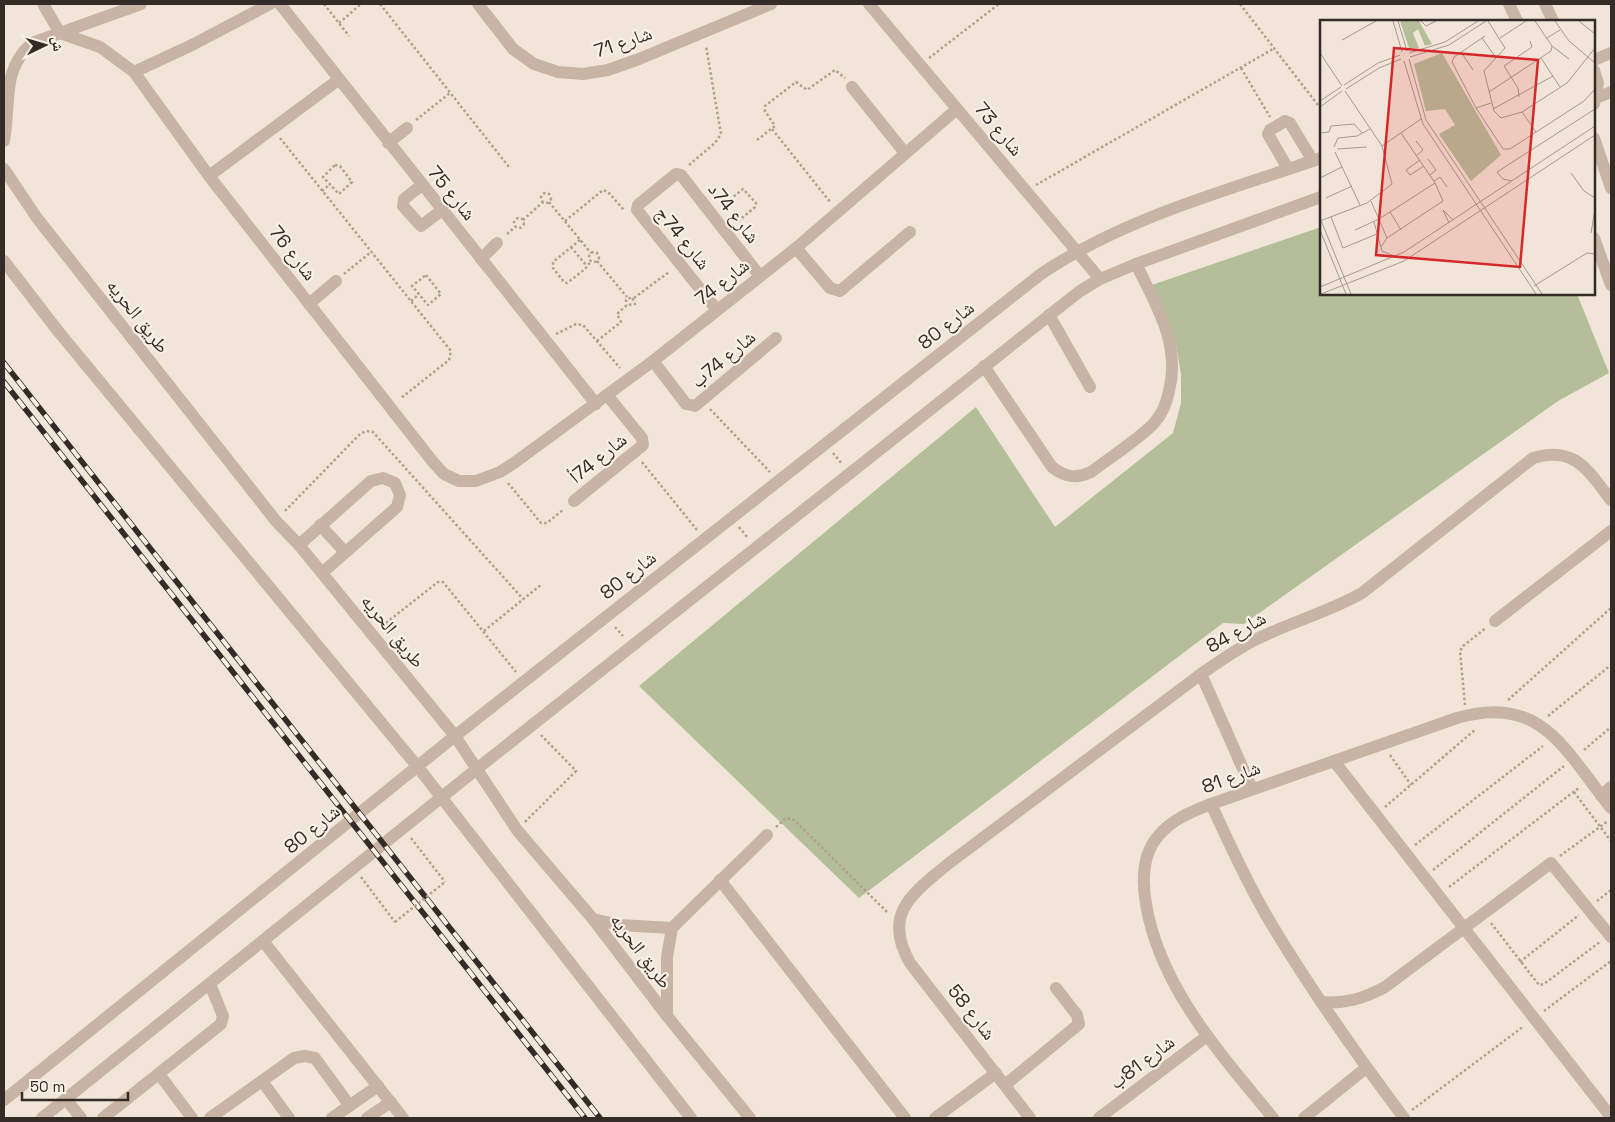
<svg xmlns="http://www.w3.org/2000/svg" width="1615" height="1122" viewBox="0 0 1615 1122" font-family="'Space Grotesk','Noto Naskh Arabic',sans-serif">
<rect width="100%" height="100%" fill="#f1e5d9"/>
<!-- green -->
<polygon fill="#b4bf9a" points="1321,227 1321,294 1577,294 1609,373 1558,401 1244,624 1223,623 859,898 639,686 976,407 1055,527 1173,433 1181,403 1181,374 1176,345 1167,323 1146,287"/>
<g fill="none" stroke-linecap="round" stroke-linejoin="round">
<!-- path -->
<g stroke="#b49e90" stroke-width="2.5" stroke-dasharray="2.5 2.5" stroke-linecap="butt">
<polyline points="324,4 349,36"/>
<polyline points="380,4 509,167"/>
<polyline points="1240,4 1321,109"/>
<polyline points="339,23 361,4"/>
<polyline points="929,58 999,4"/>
<polyline points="1241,68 1270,117"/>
<polyline points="416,120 450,93"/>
<polyline points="772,129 831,203"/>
<polyline points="280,138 451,351 449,360 401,398"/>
<polyline points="757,140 775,126 765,111 765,106 796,82 807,90 835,70 845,78"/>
<polygon points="335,165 340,166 352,182 339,194 323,177"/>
<polyline points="689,165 715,143 721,134 706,46"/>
<polyline points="1036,185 1273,49"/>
<polyline points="322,191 329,185"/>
<circle cx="546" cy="198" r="5"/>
<polyline points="549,202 591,253"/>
<polyline points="722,206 743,189 756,203 755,207 736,223"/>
<circle cx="519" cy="223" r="5"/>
<polyline points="523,220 543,202"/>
<polyline points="565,221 603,190 608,192 624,210"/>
<polyline points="507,234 515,227"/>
<polyline points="580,240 553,262 553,268 564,282 567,283 585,269 591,261"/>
<polyline points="571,247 586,265"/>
<circle cx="594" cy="257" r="5"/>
<polyline points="597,261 627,297"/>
<polyline points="344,274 371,252"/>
<polygon points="426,275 441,294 428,305 412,286"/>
<polyline points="634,298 669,272"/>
<polyline points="411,301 418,295"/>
<polyline points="556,334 576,324 583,325 620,368"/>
<polyline points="597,341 621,322 617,314 627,305 635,304 632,297 626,300 627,305"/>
<polyline points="710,409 770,472"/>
<polyline points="833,453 842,464"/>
<polyline points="642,462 697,530"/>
<polyline points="508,483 541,523 547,523 564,509"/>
<polyline points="285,511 360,434 366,431 373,432 523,599"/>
<polyline points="739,527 748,538"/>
<polyline points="382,626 438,582 443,582 516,672"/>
<polyline points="615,627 623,636"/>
<polyline points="484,631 542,584"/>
<polyline points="1508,700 1611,608"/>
<polyline points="1465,705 1460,651 1463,646 1486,628"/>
<polyline points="1548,716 1611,665"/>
<polyline points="1584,750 1611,727"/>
<polyline points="1390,755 1411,785"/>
<polyline points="1574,792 1611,841"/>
<polyline points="1385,807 1476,729"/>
<polyline points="525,822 576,771 541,735"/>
<polyline points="776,827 786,818 794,820 888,913"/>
<polyline points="411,838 445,882"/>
<polyline points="1415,845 1543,746"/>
<polyline points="1560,856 1608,821"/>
<polyline points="1433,870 1564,766"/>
<polyline points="361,877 395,922"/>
<polyline points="1449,887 1580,787"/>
<polyline points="1597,901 1611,890"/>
<polyline points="1491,923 1539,985 1544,984 1600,942"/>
<polyline points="1520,962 1579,915"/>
<polyline points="1544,1011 1611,961"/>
<polyline points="1412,1110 1524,1026"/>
</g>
<!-- minor -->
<g stroke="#c8b4a5" stroke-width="12">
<polyline points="43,4 60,33 100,47 134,72 209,176 433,462 444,474 459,481 476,481 500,472 514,463 653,361 796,248 957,109"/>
<polyline points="280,4 596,404"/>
<polyline points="478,4 513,49 534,64 558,72 583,74 608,70 639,59 771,4"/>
<polyline points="869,4 1100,279"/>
<polyline points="1509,4 1517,21"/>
<polyline points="1545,4 1553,21"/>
<polyline points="1594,60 1611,53"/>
<polyline points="1594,70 1598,83 1594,104"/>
<polyline points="134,72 192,45 270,4"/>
<polyline points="852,87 905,153"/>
<polyline points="1596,98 1611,92"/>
<polyline points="1594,138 1611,188"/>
<path d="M4,141C11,103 1,70 32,43L141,4"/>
<polyline points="388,143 407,128"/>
<polyline points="4,169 37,218 276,521 299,545 455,736 517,830 593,919 667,1016 750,1118"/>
<polyline points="1288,169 1268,134 1270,130 1285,121 1290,123 1313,161"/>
<polyline points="209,176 338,80"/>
<polyline points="422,185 404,199 403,206 421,226 442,210"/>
<polyline points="1594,238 1611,285"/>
<polyline points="796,248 830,288 840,291 910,232"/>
<polyline points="481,259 497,243"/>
<polyline points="4,261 58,331 417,766 691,1118"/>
<polyline points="309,304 336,281"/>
<polyline points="717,310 637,210 638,205 676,174 681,175 760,276"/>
<polyline points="1049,315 1090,387"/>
<polyline points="653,361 686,404 695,406 776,338"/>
<path d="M984,366L1052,467C1065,477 1076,479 1091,472C1109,458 1141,438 1155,422C1162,414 1167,401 1169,391C1181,344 1156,305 1136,264"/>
<polyline points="574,501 643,445 642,438 607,395"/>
<polyline points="320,525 345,552"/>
<polyline points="299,545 371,481 383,478 395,483 400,495 397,507 322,573"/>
<polyline points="1495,621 1611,531"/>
<polyline points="1201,674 1252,789"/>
<polyline points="1334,761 1611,1117"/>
<polyline points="1601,796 1611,787"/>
<path d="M1211,804C1229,843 1247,883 1269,920C1310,989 1356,1054 1404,1118"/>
<polyline points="720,880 905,1118"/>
<polyline points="593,919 619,925 672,928"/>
<polyline points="263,941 403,1118"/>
<path d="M1321,1002C1345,1004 1363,999 1385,987L1551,863L1611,937"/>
<polyline points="667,1016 667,957 672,928 767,835"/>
<polyline points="159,1074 192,1118"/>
<polyline points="262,1081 289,1118"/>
<polyline points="1005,1085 1079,1024 1077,1015 1056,988"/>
<polyline points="66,1099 81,1118"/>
<path d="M4,1100L455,736L1041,274C1125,217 1227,191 1321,158"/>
<polyline points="42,1118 478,768 1080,291 1100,279 1136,264 1321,197"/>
<polyline points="103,1118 221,1024 223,1016 210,984"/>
<polyline points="210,1118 294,1058 305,1056 315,1058 350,1106"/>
<polyline points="332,1118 378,1086"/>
<polyline points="367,1118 391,1102"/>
<polyline points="935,1118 996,1073"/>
<path d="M1030,1118L910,963C882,914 912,894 948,864L1201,674C1223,659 1245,643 1270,633C1301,619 1332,610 1362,593L1533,458C1575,445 1588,471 1611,500"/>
<polyline points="1099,1118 1207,1036"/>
<path d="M1273,1118C1221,1054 1160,988 1146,904C1142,881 1142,854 1159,835C1173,819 1191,812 1211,804L1457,718C1542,693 1565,751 1611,808"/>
<polyline points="1304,1118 1366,1068"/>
</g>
<defs>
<g id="rail">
<polyline points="4,363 600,1118"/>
<polyline points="4,382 585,1118"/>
</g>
</defs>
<!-- rail casing -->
<use href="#rail" stroke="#342a26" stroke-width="5.5"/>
<!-- rail -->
<use href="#rail" stroke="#f8efe5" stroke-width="4" stroke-dasharray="11" stroke-linecap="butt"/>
<!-- path-bridge -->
<polyline stroke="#b49e90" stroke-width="2.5" stroke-dasharray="2.5 2.5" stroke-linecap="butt" points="395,922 445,882"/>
</g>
<g text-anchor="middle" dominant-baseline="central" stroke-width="4.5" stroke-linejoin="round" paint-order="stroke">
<!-- street labels -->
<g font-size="19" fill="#342a26" stroke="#f8efe5">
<text transform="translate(623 42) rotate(-19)">شارع 71</text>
<text transform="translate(999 129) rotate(50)">شارع 73</text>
<text transform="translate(452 193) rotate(51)">شارع 75</text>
<text transform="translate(734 213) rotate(52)">شارع 74د</text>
<text transform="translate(683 238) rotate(51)">شارع 74ج</text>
<text transform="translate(293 253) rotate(52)">شارع 76</text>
<text transform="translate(722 282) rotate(-38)">شارع 74</text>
<text transform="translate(138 316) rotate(52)">طريق الحريه</text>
<text transform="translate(946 325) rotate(-38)">شارع 80</text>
<text transform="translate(723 359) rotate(-40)">شارع 74ب</text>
<text transform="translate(598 458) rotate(-39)">شارع 74أ</text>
<text transform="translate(628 575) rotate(-38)">شارع 80</text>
<text transform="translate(393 631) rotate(51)">طريق الحريه</text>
<text transform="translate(1236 632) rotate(-29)">شارع 84</text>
<text transform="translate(1231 777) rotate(-20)">شارع 81</text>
<text transform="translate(312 829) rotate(-39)">شارع 80</text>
<text transform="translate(641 951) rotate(53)">طريق الحريه</text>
<text transform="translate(972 1012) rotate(52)">شارع 58</text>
<text transform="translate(1142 1062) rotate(-37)">شارع 81ب</text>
</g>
</g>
<!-- overview -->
<g transform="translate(1320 20)">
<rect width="275" height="275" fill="#f1e5d9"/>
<path d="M80,1H99L112,24L105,26L98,9L93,13L99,28H89ZM122,33L181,135L151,161L119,114L135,105L125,89L106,91L94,44Z" fill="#b4bf9a"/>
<path fill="none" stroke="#a59a91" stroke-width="1" d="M73,1L82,32M78,1L87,31M101,1L106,6L116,1M168,1L185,28L164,51L174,91L181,98L202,92L247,63L275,28M235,1L249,21L275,43M259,1L275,14M165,16L134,37L132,42L156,88L183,129H190L264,81L275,69M162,18L176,38M180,18L206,1M227,18L240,10M22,20L56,1M232,26L249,39M141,32L153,50M0,33L22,66M89,33L125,22L158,1M90,37L129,25L166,1M221,38L240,67M89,39L106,100L222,274M84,41L103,104L216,274M24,65L58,43L80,35M26,69L59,48L81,39M169,72L231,31L232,26L215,1M199,77L198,68L184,46L212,27L210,21M0,81L21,67M0,87L22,71M156,88L171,83M173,89L233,56M202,92L216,112M0,113L9,112L11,106L34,104L42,113M96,121L103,130L97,135M62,126L101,99M14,127L18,118L37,116L50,109M17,129L47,127M15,132L40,185M108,139L116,150L110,155M100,140L86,150L90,155L104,146M251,153L264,171L275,178M0,158L22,147M114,161L120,157L127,167M192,161L183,159L177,152L275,89M6,178L32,166M51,181L67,218M70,192L81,210M11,197L23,228L57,214M0,198L31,274M0,201L47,183L72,164L62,126L25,71M54,202L62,231L77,237M129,203L123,190L133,200M0,210L26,274M35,210L59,199L115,163M271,213L275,189M61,227L67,218L123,181L115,163L81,113M214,266L267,233L275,234M0,267L84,232L275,106M1,274L84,241L275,115"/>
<path fill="#d62828" fill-opacity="0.15" stroke="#d62828" stroke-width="2.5" d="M74,28L218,40L200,247L56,235Z"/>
<rect width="275" height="275" fill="none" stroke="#342a26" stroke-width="2.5"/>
</g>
<!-- border -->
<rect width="1615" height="1122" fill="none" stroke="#342a26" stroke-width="10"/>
<!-- north arrow -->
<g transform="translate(45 45) rotate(85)" stroke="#f8efe5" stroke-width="4" paint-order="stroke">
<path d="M0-4L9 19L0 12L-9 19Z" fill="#342a26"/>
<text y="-8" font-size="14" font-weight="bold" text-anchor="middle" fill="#342a26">ش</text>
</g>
<!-- scale -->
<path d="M22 1092v8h106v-8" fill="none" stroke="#342a26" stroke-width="2.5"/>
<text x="30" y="1092" font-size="15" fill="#342a26" stroke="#f8efe5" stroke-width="4" paint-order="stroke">50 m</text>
</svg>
